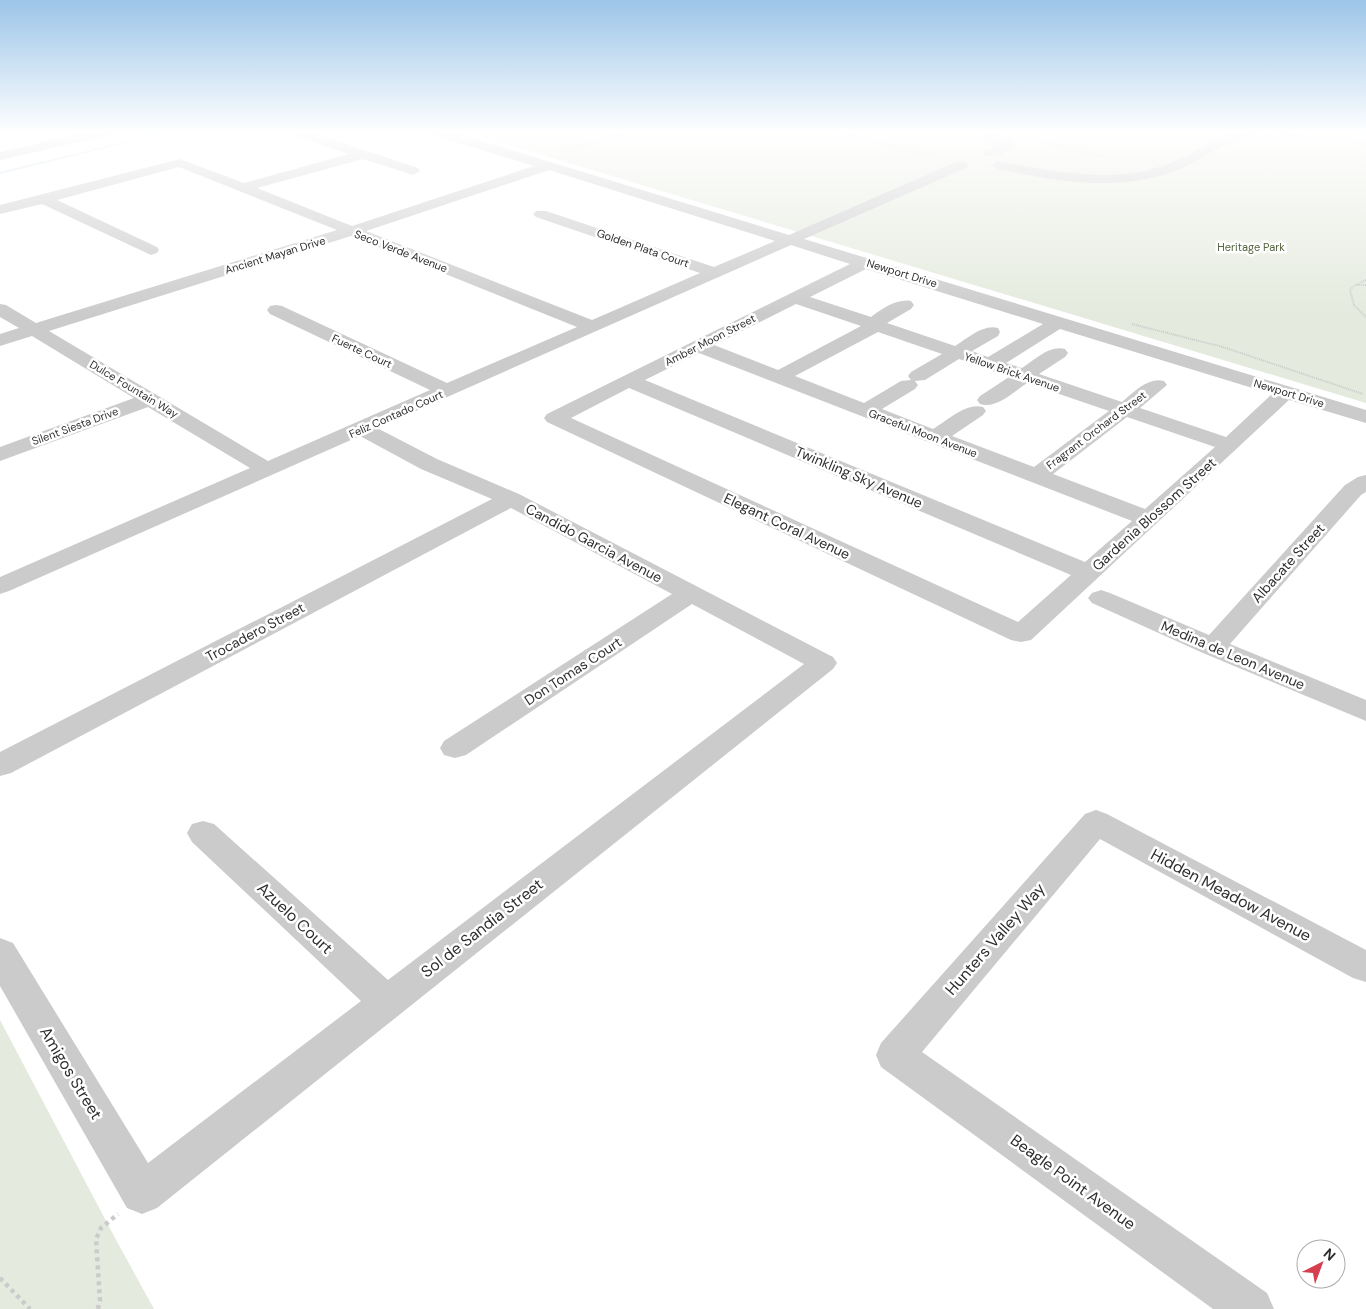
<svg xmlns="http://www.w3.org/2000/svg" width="1366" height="1309" viewBox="0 0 1366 1309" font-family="'DM Sans',sans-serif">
<rect width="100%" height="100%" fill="#fff"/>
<!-- green -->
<g fill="#e4eadd">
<polygon points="466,132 1366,132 1366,403"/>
<polygon points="0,1020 115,1238 154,1309 0,1309"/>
</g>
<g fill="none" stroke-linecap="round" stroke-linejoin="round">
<!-- stream -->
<polygon fill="#cadee8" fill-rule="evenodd" points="164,132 171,132 0,174 0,172"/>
<!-- path-far1 -->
<g stroke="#cbcbcb" stroke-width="2" stroke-dasharray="1 1" stroke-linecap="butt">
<polyline points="837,132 934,156"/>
<polyline points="1338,132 1362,132"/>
<polyline points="1283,133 1301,137 1340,138 1366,144"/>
<polyline points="122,135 134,132"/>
<polyline points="1264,135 1287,132"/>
<polyline points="1025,138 1121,160"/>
<polyline points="562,152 627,132"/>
<polyline points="1366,280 1355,285 1350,290 1354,305 1366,317"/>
<polyline points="1357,285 1366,285"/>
<polyline points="1132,324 1223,347 1363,394"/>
</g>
<!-- path -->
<g stroke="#cbcbcb" stroke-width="4.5" stroke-dasharray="4 4" stroke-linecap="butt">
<polyline points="0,1278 30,1309"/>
<polyline points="98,1309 100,1300 96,1239 101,1228 118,1214"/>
</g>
<!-- minor -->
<g fill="#cbcbcb" fill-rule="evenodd">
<polygon points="87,132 111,132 110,135 0,160 0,152"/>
<path d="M298,132H310L418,168L420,171L413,175L363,159L257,188L352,226L534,166L433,135L432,132H452L789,235L956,162H966L968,165L966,168L804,239L1366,410V423L1289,400L1031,640L1021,642L1011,640L547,422L544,418L547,414L850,264L791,245L377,428L437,459L519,494L833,657L837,663L833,669L157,1208L142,1214L127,1208L0,986V938L13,943L148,1163L361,1001L192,842L187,833L192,824L203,821L214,824L388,980L804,664L692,604L466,755L455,758L444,755L440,748L444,741L672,594L511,508L11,773L0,776V752L492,499L421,469L360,436L9,591L0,594V577L250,468L148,407L0,461V447L134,398L32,336L0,346V334L19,328L0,317V304L6,305L36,323L337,230L179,167L57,200L157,247L159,250L157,253L151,255L42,204L0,214V205L180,159L244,183L349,154L298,137ZM549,170L775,241L714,267L546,211H536L533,214L536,217L700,273L592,320L366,231ZM351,236L577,327L447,383L282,306L276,305L270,306L267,310L270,314L430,390L268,461L49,331ZM866,269L1043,324L988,357L972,351L998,336L1000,332L998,328C983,324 968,338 955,346L887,323L911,309L914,305L911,301C898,298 881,309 871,317L810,297ZM796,304L861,326L778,370L714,345ZM1060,329L1272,394L1226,437L1140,408L1167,385L1164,381C1148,377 1134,392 1122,402L1039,374L1065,357L1068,353L1065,349C1049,345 1035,360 1022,368L1006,363ZM878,332L942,354L911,372L908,376L911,380L901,381L864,403L795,376ZM699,353L1132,521L1085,562L645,380ZM959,359L1009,377L980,396L977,400L980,404C997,409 1013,392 1027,383L1109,411L1034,467L952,436L983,415L986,411L983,407C966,402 948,420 933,429L882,409L915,389L918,385L915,381L925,380ZM629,388L1071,575L1018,622L571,418ZM1127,417L1215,447L1145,509L1053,474Z"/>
<path d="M1232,132H1253C1248,138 1228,143 1219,148C1203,156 1188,167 1172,172C1115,192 1055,181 998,169L991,165L998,161C1050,171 1111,184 1162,166C1187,158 1208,142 1232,132Z"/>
<path d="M990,133L1013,140L1015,146C1009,152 994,158 985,156L983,153L985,150L1000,145L985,140L984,137Z"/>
<polygon points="1366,475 1366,492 1361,495 1230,644 1366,700 1366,721 1203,653 1092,603 1088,598 1092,593 1101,590 1110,593 1209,635 1345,485 1358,477"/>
<polygon points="1096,810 1107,814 1366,950 1366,982 1353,978 1100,839 922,1052 1267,1293 1274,1309 1213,1309 881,1067 876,1055 881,1043 1085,814"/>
</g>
</g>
<!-- sky -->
<linearGradient id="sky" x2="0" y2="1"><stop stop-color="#9cc5e8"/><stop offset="0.42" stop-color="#fff"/><stop offset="1" stop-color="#fff" stop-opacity="0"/></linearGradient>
<rect width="1366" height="315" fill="url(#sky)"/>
<g text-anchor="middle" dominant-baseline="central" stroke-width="5" stroke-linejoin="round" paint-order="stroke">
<!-- far-park labels -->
<g font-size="11" fill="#53653f" stroke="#fff">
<text x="1251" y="247">Heritage Park</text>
</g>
<!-- far-street labels -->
<g font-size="11" fill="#2e2e2e" stroke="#fff">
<text transform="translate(643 248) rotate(19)">Golden Plata Court</text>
<text transform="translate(401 251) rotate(21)">Seco Verde Avenue</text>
<text transform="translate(275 255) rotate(-17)">Ancient Mayan Drive</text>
<text transform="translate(902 273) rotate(17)">Newport Drive</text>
<text transform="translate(710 340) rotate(-27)">Amber Moon Street</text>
<text transform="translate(362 351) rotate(25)">Fuerte Court</text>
<text transform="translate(1012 372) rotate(19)">Yellow Brick Avenue</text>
<text transform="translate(134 389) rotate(31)">Dulce Fountain Way</text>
<text transform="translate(1289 393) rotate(17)">Newport Drive</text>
<text transform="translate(396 414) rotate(-24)">Feliz Contado Court</text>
<text transform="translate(75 426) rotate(-20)">Silent Siesta Drive</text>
<text transform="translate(1096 430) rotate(-37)">Fragrant Orchard Street</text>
<text transform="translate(923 433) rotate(21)">Graceful Moon Avenue</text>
</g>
<!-- street labels -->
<g font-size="14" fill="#2e2e2e" stroke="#fff">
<text transform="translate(859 477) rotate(23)">Twinkling Sky Avenue</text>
<text transform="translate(1154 514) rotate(-42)">Gardenia Blossom Street</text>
<text transform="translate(787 526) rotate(25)">Elegant Coral Avenue</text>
<text transform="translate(594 543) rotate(28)">Candido Garcia Avenue</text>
<text transform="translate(1288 563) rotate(-48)">Albacate Street</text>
<text transform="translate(255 632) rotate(-28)">Trocadero Street</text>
<text transform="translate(1233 655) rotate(23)">Medina de Leon Avenue</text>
<text transform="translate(573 671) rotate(-33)">Don Tomas Court</text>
</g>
<!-- near-street labels -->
<g font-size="16" fill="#2e2e2e" stroke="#fff">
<text transform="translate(1231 895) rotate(28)">Hidden Meadow Avenue</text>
<text transform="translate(295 918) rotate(43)">Azuelo Court</text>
<text transform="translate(482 928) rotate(-38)">Sol de Sandia Street</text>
<text transform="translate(995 939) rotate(-49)">Hunters Valley Way</text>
<text transform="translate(71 1073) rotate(59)">Amigos Street</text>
<text transform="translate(1073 1182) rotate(36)">Beagle Point Avenue</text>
</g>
</g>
<!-- north arrow -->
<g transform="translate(1321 1264) rotate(42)"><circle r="24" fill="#ffffff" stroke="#ababab"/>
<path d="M0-4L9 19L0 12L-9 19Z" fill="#d53f50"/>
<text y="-8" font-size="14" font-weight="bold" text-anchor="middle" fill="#2e2e2e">N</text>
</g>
</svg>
